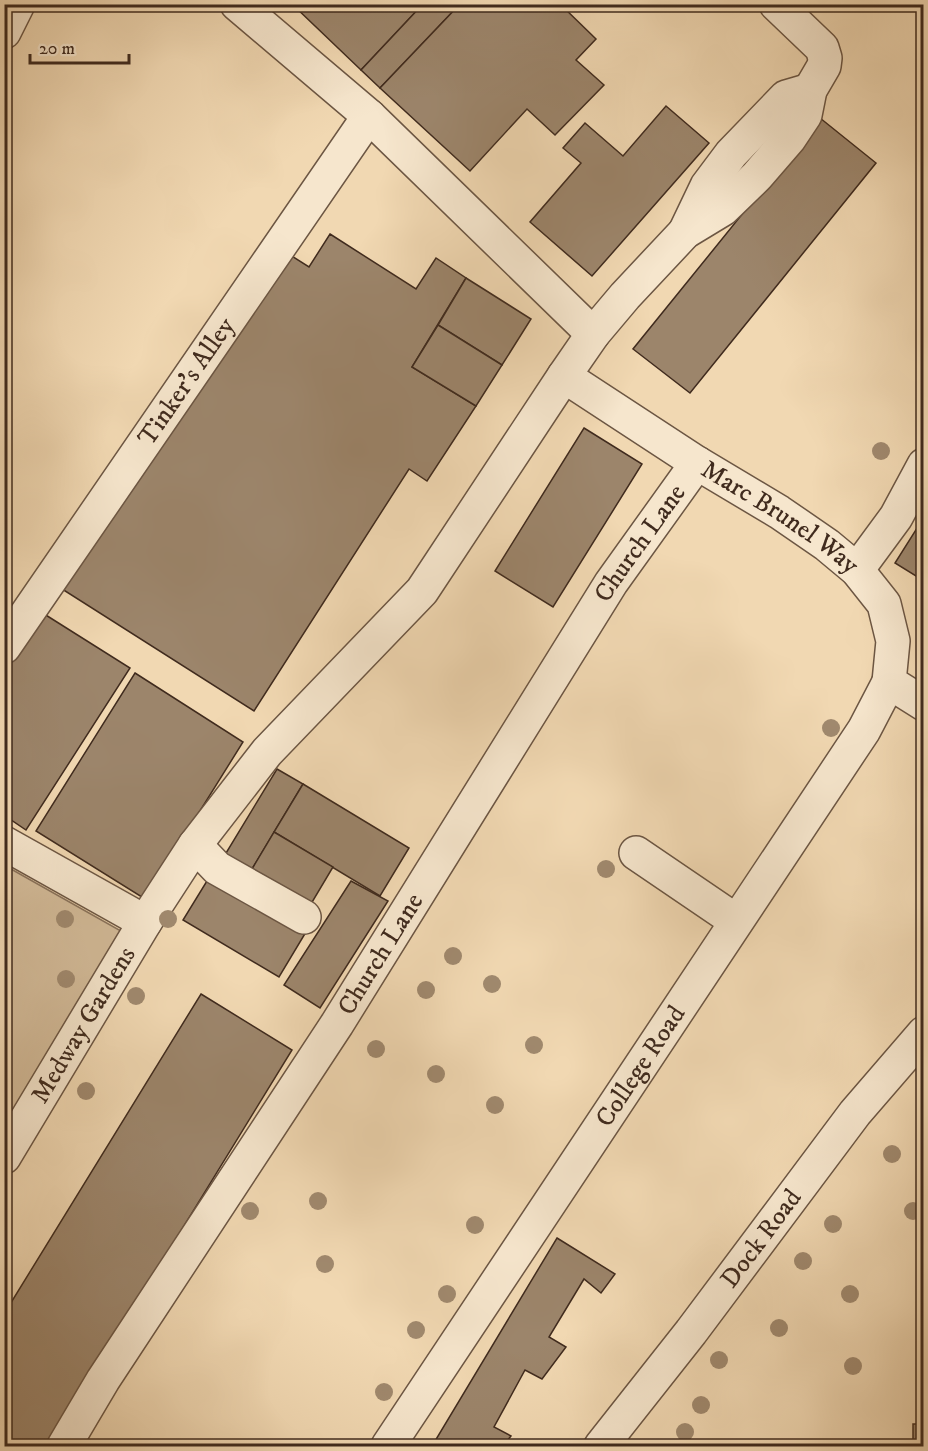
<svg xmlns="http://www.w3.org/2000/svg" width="928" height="1451" viewBox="0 0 928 1451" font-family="'IM FELL DW Pica',serif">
<rect width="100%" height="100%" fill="#f1d8b2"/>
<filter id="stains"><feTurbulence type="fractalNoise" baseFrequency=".00333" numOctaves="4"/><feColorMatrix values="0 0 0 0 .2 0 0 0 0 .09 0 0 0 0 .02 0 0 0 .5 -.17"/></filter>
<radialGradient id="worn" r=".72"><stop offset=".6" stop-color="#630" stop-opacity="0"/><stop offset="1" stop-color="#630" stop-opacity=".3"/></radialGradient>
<!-- green -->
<polygon fill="#d3bb99" stroke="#8a735c" stroke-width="1.5" points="11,869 128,935 5,1140 4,873"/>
<!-- building -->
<g fill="#9c856b" stroke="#402b1e" stroke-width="1.5">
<polygon points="292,4 423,4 361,70"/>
<polygon points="423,4 460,4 380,88 361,70"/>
<polygon points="460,4 560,4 596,39 576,60 604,85 555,135 527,109 470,171 380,88"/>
<polygon points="666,106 709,143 592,276 530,222 581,163 563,148 585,123 623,156"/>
<polygon points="820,118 876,163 690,393 633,349"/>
<polygon points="330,234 416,289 436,258 466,278 412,367 476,406 427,481 409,469 254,711 62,589 287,253 309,267"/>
<polygon points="466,278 531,319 502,365 438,325"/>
<polygon points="438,325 502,365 476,406 412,367"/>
<polygon points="584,428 642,464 553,607 495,571"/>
<polygon points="924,517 924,581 895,563"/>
<polygon points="41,612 130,668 26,830 4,815 4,669"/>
<polygon points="135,673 243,742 145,899 36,831"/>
<polygon points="277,769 303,784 249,874 223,858"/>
<polygon points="303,784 409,848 380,896 274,832"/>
<polygon points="274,832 333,867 308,909 249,874"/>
<polygon points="210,876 306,932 279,977 183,920"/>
<polygon points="351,881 388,901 320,1008 284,985"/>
<polygon points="201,994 292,1050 49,1446 4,1446 4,1314"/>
<polygon points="557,1238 615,1274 601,1293 584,1279 549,1337 566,1347 542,1379 525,1370 494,1427 511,1436 503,1446 432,1446"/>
<rect x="913" y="1424" width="11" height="22"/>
</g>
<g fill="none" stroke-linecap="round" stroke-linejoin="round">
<defs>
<g id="minor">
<polyline points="237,4 369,116 593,334"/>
<polyline points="4,32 18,4"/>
<polyline points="685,232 707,186 731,154 786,97 810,90"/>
<path id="s1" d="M564,376L697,463L779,512L827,545L857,570L884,604L893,641L889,682L924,704"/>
<polyline points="857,570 896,517 924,465"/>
<path id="s2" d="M4,647L369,116"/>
<polyline points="4,843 145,922"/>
<polyline points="195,845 217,868 304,917"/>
<polyline points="636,853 736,921"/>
<path id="s3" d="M4,1157L145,922L195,845L267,752L422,591L564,376L593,334L625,296L685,232L723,209L757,176L789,139L805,115L810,90L824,66L825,58L822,48L776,4"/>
<path id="s4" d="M64,1446L103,1380L337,1024L611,583L697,463"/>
<path id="s5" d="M388,1446L864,730L889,682"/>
<path id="s6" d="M601,1446L691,1332L855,1113L924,1033"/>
</g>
</defs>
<!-- minor casing -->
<use href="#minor" stroke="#6c5643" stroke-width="36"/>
<!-- minor -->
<use href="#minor" stroke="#f6e6cd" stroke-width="33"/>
</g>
<!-- trees -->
<g fill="#a0896e">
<circle cx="881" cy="451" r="9"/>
<circle cx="831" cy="728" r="9"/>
<circle cx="606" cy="869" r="9"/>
<circle cx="65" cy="919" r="9"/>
<circle cx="168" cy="919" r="9"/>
<circle cx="453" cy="956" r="9"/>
<circle cx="66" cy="979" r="9"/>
<circle cx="492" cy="984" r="9"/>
<circle cx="426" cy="990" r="9"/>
<circle cx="136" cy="996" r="9"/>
<circle cx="534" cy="1045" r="9"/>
<circle cx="376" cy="1049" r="9"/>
<circle cx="436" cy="1074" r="9"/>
<circle cx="86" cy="1091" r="9"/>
<circle cx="495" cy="1105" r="9"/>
<circle cx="892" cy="1154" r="9"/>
<circle cx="318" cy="1201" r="9"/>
<circle cx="250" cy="1211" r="9"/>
<circle cx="913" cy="1211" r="9"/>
<circle cx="833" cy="1224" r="9"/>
<circle cx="475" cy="1225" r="9"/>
<circle cx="803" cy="1261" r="9"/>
<circle cx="325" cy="1264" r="9"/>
<circle cx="447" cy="1294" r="9"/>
<circle cx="850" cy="1294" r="9"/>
<circle cx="779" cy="1328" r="9"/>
<circle cx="416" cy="1330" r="9"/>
<circle cx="719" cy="1360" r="9"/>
<circle cx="853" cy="1366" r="9"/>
<circle cx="384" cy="1392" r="9"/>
<circle cx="701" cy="1405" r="9"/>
<circle cx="685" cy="1432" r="9"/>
</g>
<g text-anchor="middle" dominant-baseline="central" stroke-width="4.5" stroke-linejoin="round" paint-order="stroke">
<!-- street labels -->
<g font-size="26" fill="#402b1e" stroke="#f6e6cd">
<text stroke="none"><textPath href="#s2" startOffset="322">Tinker's Alley</textPath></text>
<text stroke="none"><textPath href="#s1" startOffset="258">Marc Brunel Way</textPath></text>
<text stroke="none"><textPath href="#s4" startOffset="1071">Church Lane</textPath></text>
<text stroke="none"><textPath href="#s4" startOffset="585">Church Lane</textPath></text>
<text stroke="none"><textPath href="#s3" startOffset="154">Medway Gardens</textPath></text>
<text stroke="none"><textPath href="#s5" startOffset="456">College Road</textPath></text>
<text stroke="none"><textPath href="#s6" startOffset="262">Dock Road</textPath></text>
</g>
</g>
<!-- margin -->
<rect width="928" height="1451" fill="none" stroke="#f1d8b2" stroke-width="24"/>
<rect x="6" y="6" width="916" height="1439" fill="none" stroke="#402b1e" stroke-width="3"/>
<rect x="12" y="12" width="904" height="1427" fill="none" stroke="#402b1e" stroke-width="1.5"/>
<!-- scale -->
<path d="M30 54v9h99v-9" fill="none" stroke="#402b1e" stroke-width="3"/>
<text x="39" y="54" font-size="18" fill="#402b1e" stroke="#f6e6cd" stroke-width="4.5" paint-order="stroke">20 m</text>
<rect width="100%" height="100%" filter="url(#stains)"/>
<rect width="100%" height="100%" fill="url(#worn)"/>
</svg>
